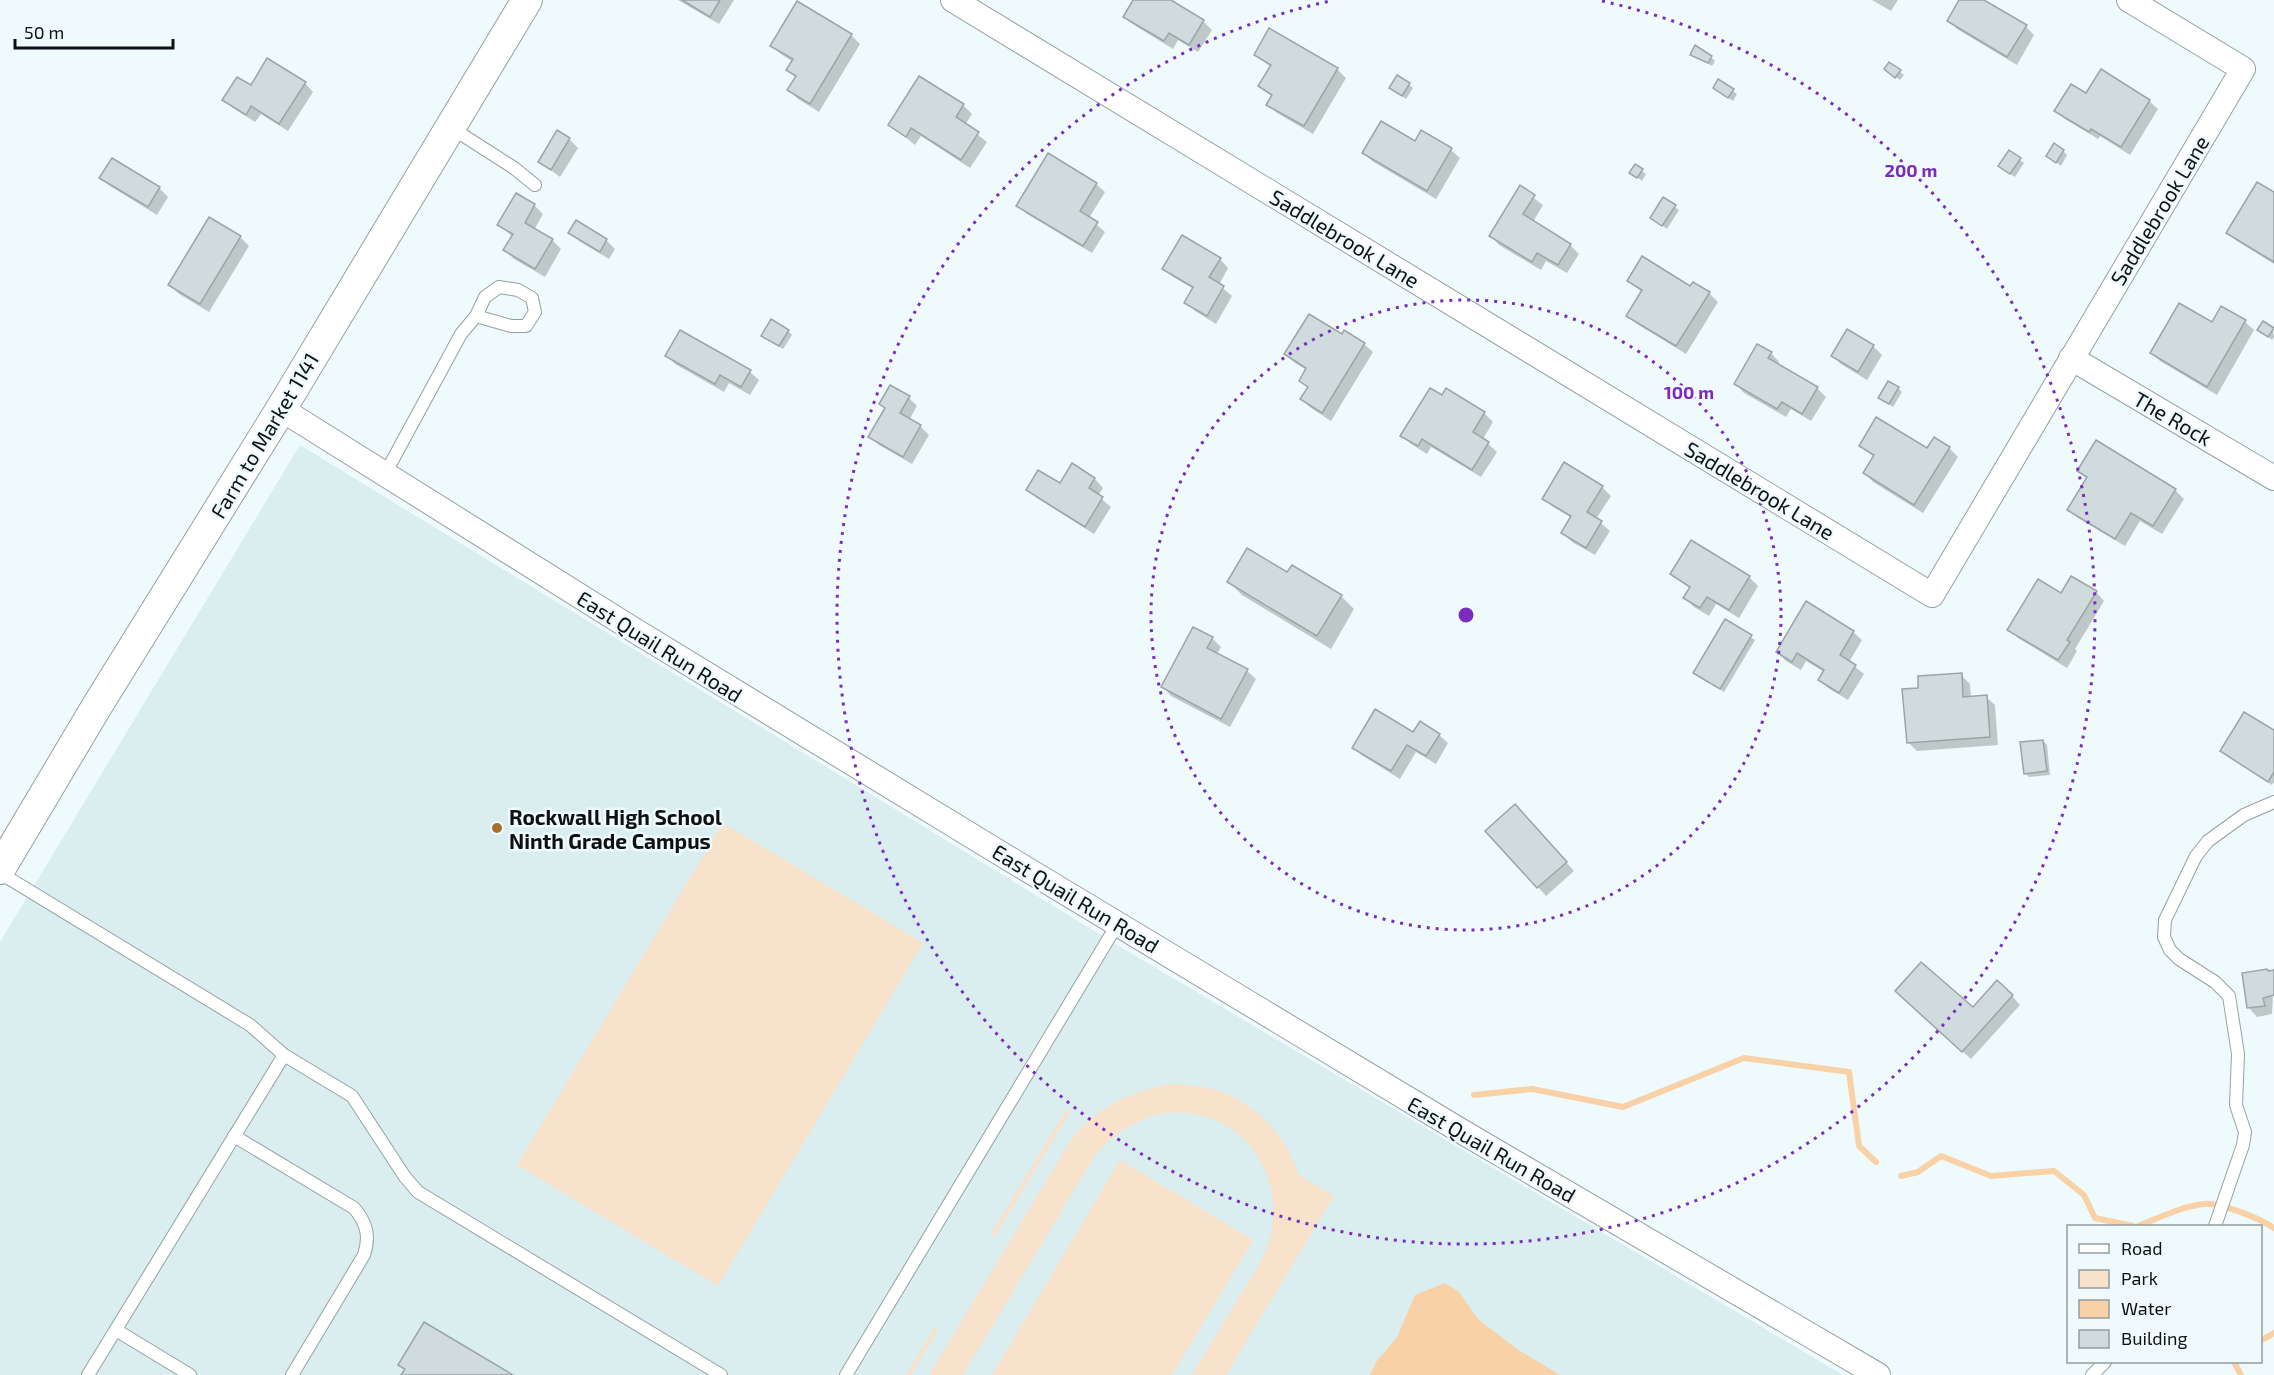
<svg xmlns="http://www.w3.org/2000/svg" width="2274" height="1375" viewBox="0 0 2274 1375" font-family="'Exo 2',sans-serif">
<rect width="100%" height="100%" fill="#effafc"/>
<!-- built -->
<polygon fill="#daeef0" points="300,445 1124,949 1843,1375 0,1375 0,942"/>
<!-- green -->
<g fill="#f8e2cb">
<polygon points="723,823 923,943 718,1286 517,1165"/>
<path d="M1170,1084C1180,1085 1189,1085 1198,1086C1245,1092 1285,1130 1299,1175L1334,1196L1226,1375H1192C1207,1350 1222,1325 1237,1300C1252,1277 1268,1255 1272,1226C1282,1164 1233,1106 1168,1113C1140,1116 1116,1133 1097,1152L963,1375H929L1072,1138C1101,1105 1127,1093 1170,1084Z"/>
<polygon points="1066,1110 1070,1112 995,1236 991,1234"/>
<polygon points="1120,1160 1253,1240 1172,1375 992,1375"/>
<polygon points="934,1328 938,1330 911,1375 906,1375"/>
</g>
<!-- water -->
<polygon fill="#f9d1a7" points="1445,1283 1459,1292 1478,1319 1517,1349 1560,1375 1370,1375 1376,1362 1397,1337 1415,1295"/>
<!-- shadow -->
<g fill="#0003">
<polygon points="678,0 734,0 719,24"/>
<polygon points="1135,0 1168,0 1203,21 1212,30 1198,52 1178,40 1173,49 1134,25 1125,17"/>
<polygon points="1872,0 1898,0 1891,11"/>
<polygon points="1961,0 1981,0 2026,27 2034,35 2017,65 1957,29 1949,20"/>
<polygon points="798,3 851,35 860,44 819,112 798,99 789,90 796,78 788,70 793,62 781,54 772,46"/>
<polygon points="1692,54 1711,57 1715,61 1712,66"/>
<polygon points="1256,55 1337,69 1346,78 1313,134 1277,113 1268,105 1273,97 1260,86 1271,67"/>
<polygon points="1890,64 1904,75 1900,80 1890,73"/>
<polygon points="305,83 313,92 288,131 261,114 255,122 233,108 224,100 251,87"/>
<polygon points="1409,85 1413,88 1406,99 1395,91"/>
<polygon points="1718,91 1733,91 1737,94 1733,101"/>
<polygon points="2086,95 2149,101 2158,109 2130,155 2100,136 2098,139 2065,119 2056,111"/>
<polygon points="963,105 972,114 965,125 987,142 970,168 921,136 915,145 890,125"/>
<polygon points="1422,132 1451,150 1460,158 1436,199 1372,161 1364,153 1415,143"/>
<polygon points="569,139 578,148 560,177 540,162"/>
<polygon points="2063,151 2067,155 2061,166 2048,156"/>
<polygon points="2020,160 2024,163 2015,177 2004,170"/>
<polygon points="1635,166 1646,174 1642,181 1635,176"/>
<polygon points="101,178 159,188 168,197 157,215 110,186"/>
<polygon points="1096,184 1105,192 1089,218 1105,232 1092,253 1027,214 1018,205"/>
<polygon points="1520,188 1543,205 1533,222 1570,245 1579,254 1567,273 1546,261 1541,270 1499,245 1491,236"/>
<polygon points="2274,194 2274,264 2237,241 2228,233"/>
<polygon points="516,195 534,205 543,214 534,230 552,240 561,249 545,277 514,259 505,250 513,237 499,225"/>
<polygon points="1675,207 1679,210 1667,229 1652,218"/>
<polygon points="210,219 240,237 249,246 209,312 179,294 170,285"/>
<polygon points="576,222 607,241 615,249 609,259 579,241 570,232"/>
<polygon points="1220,259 1228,268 1219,285 1232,296 1216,324 1195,311 1186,302 1194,289 1173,277 1164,268"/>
<polygon points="1629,281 1691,288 1709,293 1718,302 1686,354 1637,324 1628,316 1642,292"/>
<polygon points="2222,308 2245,322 2254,330 2217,395 2160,361 2151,353 2212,324"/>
<polygon points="2273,329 2274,337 2272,340 2259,330"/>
<polygon points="788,331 792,335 783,349 767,339"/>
<polygon points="1342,336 1364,344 1373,352 1331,421 1311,408 1302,399 1308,388 1300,380 1307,370 1295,363 1286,354"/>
<polygon points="1873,346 1882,355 1867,380 1841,364 1833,356"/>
<polygon points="1771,353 1779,362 1778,365 1817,388 1826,397 1811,421 1791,409 1786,417 1744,393 1736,384"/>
<polygon points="667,355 750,372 759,380 750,395 729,383 724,392 675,364"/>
<polygon points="1898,388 1902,392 1893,407 1884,401"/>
<polygon points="1447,390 1485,414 1493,422 1483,439 1497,452 1481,477 1431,447 1427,454 1411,444 1402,436 1442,397"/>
<polygon points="909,398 917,406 909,420 920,426 929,435 912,464 879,445 870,437 886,409 881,404"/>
<polygon points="1860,446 1927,450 1949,448 1958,457 1923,513 1873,482 1865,473 1874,457"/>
<polygon points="1072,465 1095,479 1103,488 1098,496 1111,507 1094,534 1037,498 1028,490 1060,485"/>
<polygon points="2079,471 2175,490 2184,499 2162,534 2140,521 2125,546 2078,518 2069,509 2087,479"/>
<polygon points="1602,487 1611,496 1596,519 1610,531 1595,555 1572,542 1563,533 1572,518 1553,507 1544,498"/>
<polygon points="1672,574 1749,577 1758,586 1739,618 1716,604 1709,616 1694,607 1685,598 1691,589"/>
<polygon points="1229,582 1341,596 1354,609 1331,649 1242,595"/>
<polygon points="2096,592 2104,601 2075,649 2077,651 2067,668 2018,638 2009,629 2062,595"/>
<polygon points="1726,621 1755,640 1724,692 1699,676"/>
<polygon points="1853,632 1862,640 1849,662 1864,674 1848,700 1828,688 1820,679 1824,672 1806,661 1801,670 1786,661 1777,652"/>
<polygon points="1212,638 1221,647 1217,654 1247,671 1256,679 1230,727 1171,696 1163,687"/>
<polygon points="1961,675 1970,684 1971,698 1986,697 1995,705 1998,745 1917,751 1908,742 1920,689"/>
<polygon points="2274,732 2274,782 2272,785 2226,754"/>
<polygon points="1414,734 1439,735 1448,743 1436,764 1416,752 1400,779 1363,756 1354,747"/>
<polygon points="2043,741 2047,745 2050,775 2029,777 2025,773"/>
<polygon points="1524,815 1574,871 1546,896 1538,887"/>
<polygon points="2274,971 2272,1014 2257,1017 2249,1008"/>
<polygon points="2012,996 2020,1005 1971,1059 1905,1000 1973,1010"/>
</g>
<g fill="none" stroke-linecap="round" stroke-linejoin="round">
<!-- stream -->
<g stroke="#f9d1a7" stroke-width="6">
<polyline points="1474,1095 1532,1089 1623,1107 1744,1058 1849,1072 1859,1146 1876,1162"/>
<polyline points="1901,1176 1918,1172 1941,1156 1991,1176 2054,1171 2084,1195 2095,1218 2133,1226"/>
<path d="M2138,1226C2159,1218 2182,1206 2204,1204C2220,1202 2261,1219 2274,1228"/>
<polyline points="2260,1341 2274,1333"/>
<polyline points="2234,1362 2241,1375"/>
</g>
</g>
<!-- building -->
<g fill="#d0dbdd" stroke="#9ba5a6" stroke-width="1.5">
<polygon points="682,0 720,0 710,17"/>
<polygon points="1133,0 1171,0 1204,20 1189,45 1169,33 1164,41 1123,17"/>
<polygon points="1959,0 1984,0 2027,25 2007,57 1947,21"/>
<polygon points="797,1 852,34 810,104 787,90 796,76 786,70 793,59 770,46"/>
<polygon points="1269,28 1338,68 1304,126 1266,105 1272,95 1258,86 1271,65 1254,55"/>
<polygon points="1695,45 1712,56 1708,63 1690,55"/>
<polygon points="267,58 306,82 279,124 251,106 246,115 222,100 237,77 251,85"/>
<polygon points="1889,62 1901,70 1895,78 1884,69"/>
<polygon points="2101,69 2150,100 2121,147 2091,129 2089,132 2054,111 2071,84 2086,93"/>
<polygon points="1397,75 1410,83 1402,96 1389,88"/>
<polygon points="919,76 964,104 956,117 979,132 961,160 911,128 906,137 888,125"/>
<polygon points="1718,79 1734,89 1728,98 1713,88"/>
<polygon points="1381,121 1415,141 1421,130 1452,148 1427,191 1362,153"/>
<polygon points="557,130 570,138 551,170 538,162"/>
<polygon points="2054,143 2064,150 2056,163 2046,156"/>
<polygon points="2009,150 2021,158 2010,174 1998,166"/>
<polygon points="1048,153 1097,183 1080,211 1098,222 1083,246 1016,206"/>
<polygon points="112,158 160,187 148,207 99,178"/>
<polygon points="1635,164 1643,169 1637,178 1629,173"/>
<polygon points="2257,182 2274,192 2274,262 2226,233"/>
<polygon points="1520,185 1535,195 1523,214 1571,244 1558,265 1537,253 1532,262 1489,236"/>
<polygon points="516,193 535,204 525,223 553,239 535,269 503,250 513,234 497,225"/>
<polygon points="1663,197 1676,205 1662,226 1650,218"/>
<polygon points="209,217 241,236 200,304 168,285"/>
<polygon points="576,220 607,239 600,252 568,233"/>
<polygon points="1182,235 1221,258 1209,277 1224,286 1207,316 1184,303 1193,287 1162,269"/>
<polygon points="1642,256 1690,286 1693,282 1710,292 1676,346 1626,316 1642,290 1627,281"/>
<polygon points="2179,303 2212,322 2221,306 2246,320 2207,387 2150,353"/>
<polygon points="1309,314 1342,334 1344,330 1365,343 1322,413 1300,399 1308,387 1299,381 1306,368 1284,354"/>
<polygon points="771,319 789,330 779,346 761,336"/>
<polygon points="2263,321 2274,328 2268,337 2257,330"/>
<polygon points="1847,329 1874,345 1858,372 1831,356"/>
<polygon points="680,330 751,370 741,387 720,375 715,384 665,356"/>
<polygon points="1757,344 1772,352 1768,358 1818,387 1802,414 1782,402 1777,409 1734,384"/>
<polygon points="1888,381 1899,387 1889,404 1878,398"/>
<polygon points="890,385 910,396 900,413 921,425 903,457 868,437 885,408 879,404"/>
<polygon points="1430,388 1442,395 1446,388 1485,412 1473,432 1489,442 1472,470 1422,439 1418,446 1400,436"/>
<polygon points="1876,417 1927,448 1934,437 1950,447 1914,505 1863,473 1874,455 1859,446"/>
<polygon points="2096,440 2176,489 2153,526 2131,513 2115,539 2067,510 2087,477 2077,471"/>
<polygon points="1564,462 1603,486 1587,512 1602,521 1586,548 1561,533 1571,516 1542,499"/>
<polygon points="1072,463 1095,478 1089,488 1103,497 1085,527 1026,490 1038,470 1060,483"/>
<polygon points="1691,540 1750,576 1729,610 1707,597 1700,608 1683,598 1690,587 1670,574"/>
<polygon points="1247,548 1287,572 1292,565 1342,595 1317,636 1227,582"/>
<polygon points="2071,576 2097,591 2067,640 2070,642 2058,660 2007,630 2038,579 2061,593"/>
<polygon points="1806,601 1854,631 1840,655 1856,665 1839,693 1818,680 1824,670 1797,653 1792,662 1776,652"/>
<polygon points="1725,619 1752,635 1720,689 1693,673"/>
<polygon points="1193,627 1213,637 1207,648 1248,669 1221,719 1161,687"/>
<polygon points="1962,673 1963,697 1987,695 1990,737 1907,743 1902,689 1918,688 1918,676"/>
<polygon points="1375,709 1413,732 1420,721 1440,734 1426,756 1407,745 1391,771 1352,748"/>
<polygon points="2244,712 2274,730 2274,772 2268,782 2220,751"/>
<polygon points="2043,740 2047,771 2024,774 2020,742"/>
<polygon points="1515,804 1567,862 1537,888 1485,831"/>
<polygon points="1921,962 1973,1007 1997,980 2013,995 1962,1052 1895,991"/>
<polygon points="2267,969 2268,971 2274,970 2274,995 2263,998 2265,1006 2247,1008 2242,973"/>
<polygon points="424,1322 513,1375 401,1375 405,1369 398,1365"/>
</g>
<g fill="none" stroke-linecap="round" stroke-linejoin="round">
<defs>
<g id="service">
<polyline points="450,127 514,168 535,185"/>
<polyline points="385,474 461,334 476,316 511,326 526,326 535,312 532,298 518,290 499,287 485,297 476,316"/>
<polyline points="0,873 250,1025 284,1055 352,1096 405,1177 418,1192 721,1375"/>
<path d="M234,1136L354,1208C367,1223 370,1237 364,1255L292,1375"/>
<polyline points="2215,1226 2243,1145 2245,1132 2236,1105 2238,1054 2229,996 2215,982 2179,959 2170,950 2164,937 2165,920 2196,856 2208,841 2244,815 2274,802"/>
<polyline points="116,1330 190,1375"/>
<polyline points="88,1375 284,1055"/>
<polyline points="846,1375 1118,923"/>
<polyline points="2092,1375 2105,1362"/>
</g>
<g id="minor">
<polyline points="953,0 1932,595 2243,69 2129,0"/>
<polyline points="2071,358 2274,478"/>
<polyline points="281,409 634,630 1003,855 1461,1131 1878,1375"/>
</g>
<polyline id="tertiary" points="0,869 97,706 281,409 527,0"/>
</defs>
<!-- service casing -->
<use href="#service" stroke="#96a0a2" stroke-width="14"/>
<!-- minor casing -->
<use href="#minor" stroke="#96a0a2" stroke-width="26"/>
<!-- tertiary casing -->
<use href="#tertiary" stroke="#96a0a2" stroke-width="32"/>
<!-- service -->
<use href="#service" stroke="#fff" stroke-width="12"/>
<!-- minor -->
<use href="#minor" stroke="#fff" stroke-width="24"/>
<!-- tertiary -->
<use href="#tertiary" stroke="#fff" stroke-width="30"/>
</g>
<!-- distance rings -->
<g fill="none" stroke="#7b2cbf" stroke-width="3" stroke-dasharray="3 6">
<circle cx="1466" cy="615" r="315"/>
<path d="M1602 1A629 629 0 1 1 1330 1"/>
</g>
<!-- markers -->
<circle fill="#a66f2b" stroke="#effafc" stroke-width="2" cx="497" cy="828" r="6"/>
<g text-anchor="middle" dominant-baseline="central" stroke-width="5" stroke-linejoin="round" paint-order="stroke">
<!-- street labels -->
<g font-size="21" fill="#0e1112" stroke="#effafc">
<text transform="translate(2159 210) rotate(-59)">Saddlebrook Lane</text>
<text transform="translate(1345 238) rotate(31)">Saddlebrook Lane</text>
<text transform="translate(2173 418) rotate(30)">The Rock</text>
<text transform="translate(264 435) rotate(-59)">Farm to Market 1141</text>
<text transform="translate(1760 490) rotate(31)">Saddlebrook Lane</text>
<text transform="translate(660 646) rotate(32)">East Quail Run Road</text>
<text transform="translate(1076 898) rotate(31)">East Quail Run Road</text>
<text transform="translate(1492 1149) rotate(30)">East Quail Run Road</text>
</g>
<!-- poi labels -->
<g font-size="21" font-weight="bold" fill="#0e1112" stroke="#effafc" text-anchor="start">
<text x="509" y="816">Rockwall High School<tspan x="509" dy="24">Ninth Grade Campus</tspan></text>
</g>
</g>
<circle cx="1466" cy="615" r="9" fill="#7b2cbf" stroke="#effafc" stroke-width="3"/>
<g font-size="18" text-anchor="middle" font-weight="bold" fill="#7b2cbf" stroke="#effafc" stroke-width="5" stroke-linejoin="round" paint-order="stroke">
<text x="1911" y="177">200 m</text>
<text x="1689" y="399">100 m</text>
</g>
<!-- legend -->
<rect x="2067" y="1225" width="195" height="138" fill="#effafc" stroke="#959d9e" stroke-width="1.5"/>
<rect x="2079" y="1244" width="30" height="9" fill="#ffffff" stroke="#959d9e" stroke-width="1.5"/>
<text x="2121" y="1255" font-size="18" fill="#0e1112">Road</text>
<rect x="2079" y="1270" width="30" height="18" fill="#f8e2cb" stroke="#959d9e" stroke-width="1.5"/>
<text x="2121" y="1285" font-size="18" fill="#0e1112">Park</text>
<rect x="2079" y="1300" width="30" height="18" fill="#f9d1a7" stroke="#959d9e" stroke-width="1.5"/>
<text x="2121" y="1315" font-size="18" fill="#0e1112">Water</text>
<rect x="2079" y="1330" width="30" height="18" fill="#d0dbdd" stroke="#959d9e" stroke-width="1.5"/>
<text x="2121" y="1345" font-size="18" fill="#0e1112">Building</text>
<!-- scale -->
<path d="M15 39v9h158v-9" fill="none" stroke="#0e1112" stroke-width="3"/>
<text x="24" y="39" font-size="18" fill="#0e1112" stroke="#effafc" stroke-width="4.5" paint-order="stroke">50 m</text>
</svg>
